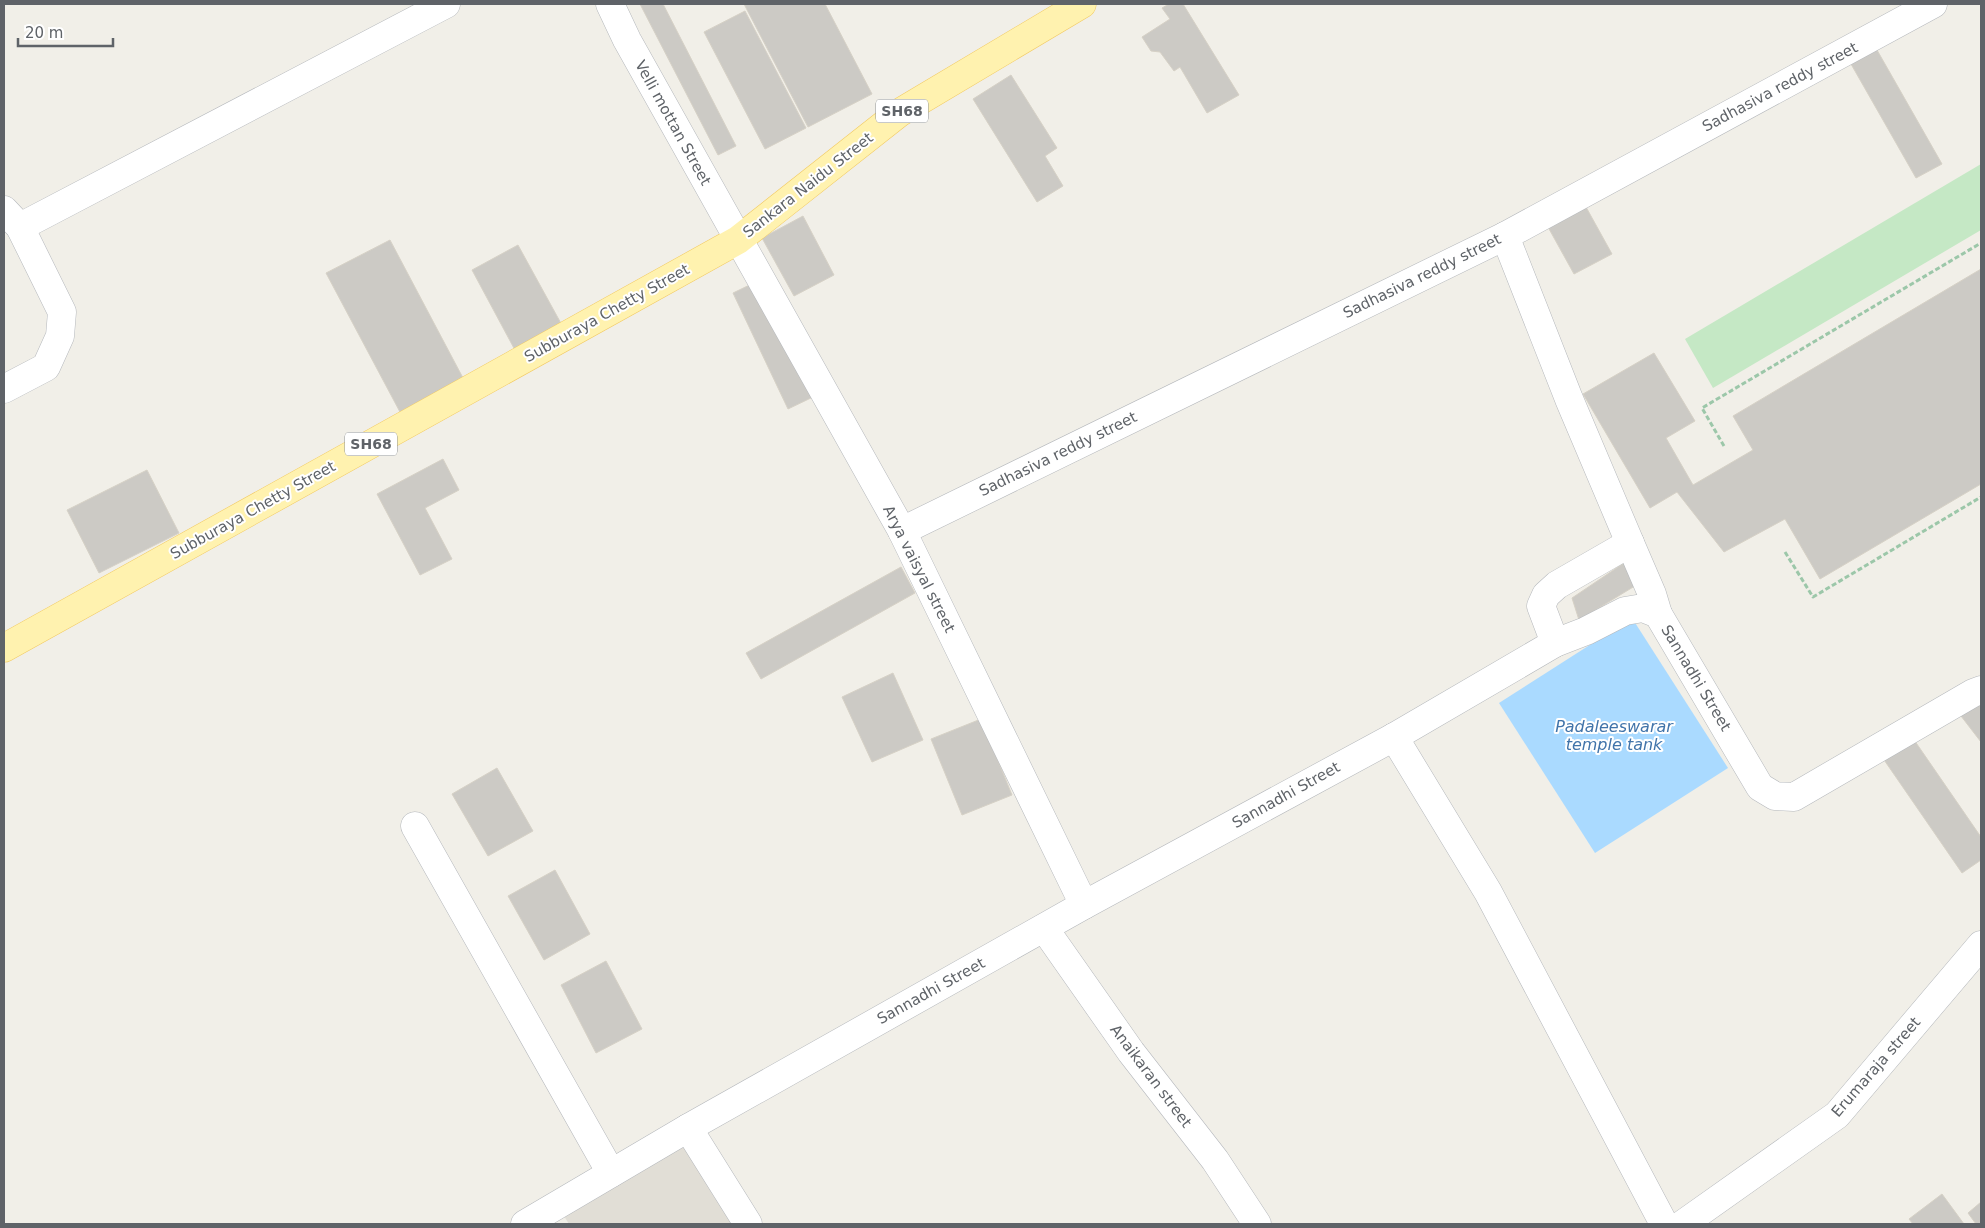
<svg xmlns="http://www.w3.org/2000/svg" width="1985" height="1228" viewBox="0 0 1985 1228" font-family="'DejaVu Sans',sans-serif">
<rect width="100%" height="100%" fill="#f1efe8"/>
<!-- education -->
<polygon fill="#e1ded6" points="682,1134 736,1224 569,1224 559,1208"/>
<!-- green -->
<polygon fill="#c5e8c5" points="1981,164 1981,230 1713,388 1685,339"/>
<!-- water -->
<polygon fill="#aadaff" points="1632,618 1728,768 1595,853 1499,703"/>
<!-- building -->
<g fill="#cccac5" stroke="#d6d1c6">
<polygon points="640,4 663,4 736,146 718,155"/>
<polygon points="744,4 825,4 872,94 808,127"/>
<polygon points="1169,4 1183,4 1239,95 1207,113 1180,67 1174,71 1160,52 1151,51 1142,37 1170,19 1162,8"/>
<polygon points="745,11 806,128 765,149 704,32"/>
<polygon points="1873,43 1942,164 1916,178 1847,57"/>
<polygon points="1011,75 1057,148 1045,156 1063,186 1037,202 973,99"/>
<polygon points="1581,198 1612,254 1574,274 1543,218"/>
<polygon points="803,216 834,275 794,296 762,238"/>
<polygon points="390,240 463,378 400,412 326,273"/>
<polygon points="518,245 563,327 516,352 472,270"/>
<polygon points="1981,269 1981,484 1820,579 1785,519 1724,552 1677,492 1650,508 1583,394 1654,353 1695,421 1666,438 1693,485 1753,450 1733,416"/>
<polygon points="760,280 815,396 788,409 733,293"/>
<polygon points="443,459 459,490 425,508 452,559 420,575 377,494"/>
<polygon points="147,470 179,533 99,573 67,510"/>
<polygon points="1624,563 1643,581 1579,620 1572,598"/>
<polygon points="901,567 915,593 761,679 746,653"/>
<polygon points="893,673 923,740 872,762 842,697"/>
<polygon points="1981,700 1981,742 1961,716"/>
<polygon points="981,719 1012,795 962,815 931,739"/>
<polygon points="1910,734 1981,837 1981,860 1962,873 1880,754"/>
<polygon points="497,768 533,831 488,856 452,794"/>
<polygon points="555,870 590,934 544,960 508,896"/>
<polygon points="606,961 642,1029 596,1053 561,985"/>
<polygon points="1942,1194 1964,1224 1913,1224 1909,1219"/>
<polygon points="1981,1202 1981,1224 1976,1224 1968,1213"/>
</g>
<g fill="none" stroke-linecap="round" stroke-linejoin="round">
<defs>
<g id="minor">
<polyline points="610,4 627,40 902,531 1084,905"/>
<polyline points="4,210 20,227 446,4"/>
<polyline points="1505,236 1569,399 1630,543 1557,585 1546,595 1541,606 1555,643"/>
<polyline points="4,389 46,367 60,336 62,312 20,227"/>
<polyline points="902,531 1505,236 1933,4"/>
<polyline points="1630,543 1652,594 1658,614"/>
<polyline points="1394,737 1488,892 1664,1224"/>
<polyline points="415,826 611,1173"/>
<polyline points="1044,928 1131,1052 1215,1160 1257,1224"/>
<polyline points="688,1128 748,1224"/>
<polyline points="525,1224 688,1128 1084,905 1394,737 1555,643 1586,631 1625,611 1643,608 1658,614 1760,787 1775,796 1794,797 1973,693 1981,690"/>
<polyline points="1683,1224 1837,1115 1981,945"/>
</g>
<polyline id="major" points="4,648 738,240 899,113 1082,4"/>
</defs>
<!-- minor casing -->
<use href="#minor" stroke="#b5b8bc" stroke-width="29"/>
<!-- major casing -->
<use href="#major" stroke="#f2c960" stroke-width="29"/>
<!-- path -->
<g stroke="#9cc7a9" stroke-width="3" stroke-dasharray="5 2.5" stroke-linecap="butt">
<polyline points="1724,446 1702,408 1981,243"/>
<polyline points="1785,552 1813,597 1981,497"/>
</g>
<!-- minor -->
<use href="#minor" stroke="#fff" stroke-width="28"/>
<!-- major -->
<use href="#major" stroke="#fff2af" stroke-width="28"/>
</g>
<g text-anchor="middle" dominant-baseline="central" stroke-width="4" stroke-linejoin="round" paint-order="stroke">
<!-- shield labels -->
<g fill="#fff" stroke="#8f9295" stroke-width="1">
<rect x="876" y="99.5" width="52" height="23" rx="4"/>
<rect x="345" y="432.5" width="52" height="23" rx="4"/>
</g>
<g font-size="14" font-weight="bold" fill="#5f6368">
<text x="902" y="111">SH68</text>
<text x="371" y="444">SH68</text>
</g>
<!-- street labels -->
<g font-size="15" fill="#5f6368" stroke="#fff">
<text transform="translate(1780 87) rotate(-28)">Sadhasiva reddy street</text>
<text transform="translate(673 123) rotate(61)">Velli mottan Street</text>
<text transform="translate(808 185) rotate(-38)">Sankara Naidu Street</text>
<text transform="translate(1422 276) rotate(-26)">Sadhasiva reddy street</text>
<text transform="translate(607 313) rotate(-29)">Subburaya Chetty Street</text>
<text transform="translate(1058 454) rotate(-26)">Sadhasiva reddy street</text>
<text transform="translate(253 510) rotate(-29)">Subburaya Chetty Street</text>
<text transform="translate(919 569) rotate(63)">Arya vaisyal street</text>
<text transform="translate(1696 678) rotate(59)">Sannadhi Street</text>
<text transform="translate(1286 795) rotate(-29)">Sannadhi Street</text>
<text transform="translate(931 991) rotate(-29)">Sannadhi Street</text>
<text transform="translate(1876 1067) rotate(-49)">Erumaraja street</text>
<text transform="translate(1151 1076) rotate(53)">Anaikaran street</text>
</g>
<!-- water labels -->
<g font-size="16" font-style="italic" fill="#4174aa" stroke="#fff">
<text x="1614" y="726">Padaleeswarar<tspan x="1614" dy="18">temple tank</tspan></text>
</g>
</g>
<!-- border -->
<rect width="1985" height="1228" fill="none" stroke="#5f6368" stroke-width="10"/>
<!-- scale -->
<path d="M18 38v8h95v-8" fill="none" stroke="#5f6368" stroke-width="2.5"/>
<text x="25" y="38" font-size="15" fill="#5f6368" stroke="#ffffff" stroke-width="4" paint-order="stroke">20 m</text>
</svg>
